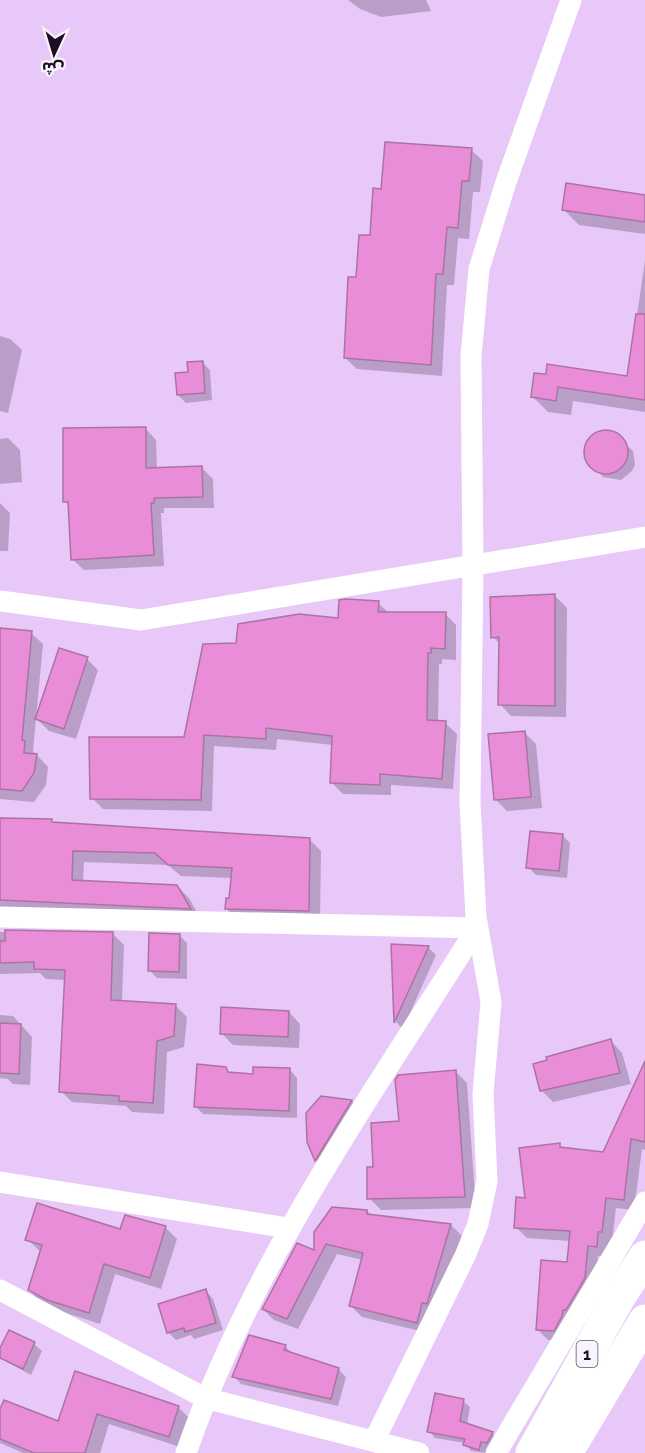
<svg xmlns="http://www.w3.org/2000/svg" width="645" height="1453" viewBox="0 0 645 1453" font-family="Raleway,'Noto Sans Arabic',sans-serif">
<rect width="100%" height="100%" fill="#e8c7f9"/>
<!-- shadow -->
<g fill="#0003">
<polygon points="348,0 426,0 431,11 381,17 360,9"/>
<polygon points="471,150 483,161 480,192 473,192 469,239 458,238 454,285 447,285 442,376 357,369 345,358 357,279 371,237 383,190"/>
<polygon points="645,197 645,234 579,225 564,210"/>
<polygon points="645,260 645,412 573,401 571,415 548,412 532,396 536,374 628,378"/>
<polygon points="0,336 10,339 22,350 8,413 0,411"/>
<polygon points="202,362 210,370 212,400 186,403 178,395 189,373"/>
<polygon points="145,428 156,440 157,469 202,468 213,479 214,508 164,508 164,513 161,513 164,566 84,570 72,559 70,507 65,501"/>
<polygon points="600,432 614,433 633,451 635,465 632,471 621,480 603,477 587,458 586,446 594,435"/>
<polygon points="8,438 20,450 22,482 0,484 0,439"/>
<polygon points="0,503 10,513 8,551 0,551"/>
<polygon points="555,596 567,608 566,717 511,716 500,704 501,645 493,637"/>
<polygon points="378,603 389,613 445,614 456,625 456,660 442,659 442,664 439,664 438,722 445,723 457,734 453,789 391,785 391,795 343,794 331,782 333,745 277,739 276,750 214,746 212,811 103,809 92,798 185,739 237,644 339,620"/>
<polygon points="0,630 31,633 43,644 36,718 87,659 98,670 76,739 49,731 36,718 33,751 48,767 46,785 34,802 0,799"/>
<polygon points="524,732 536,744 542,808 507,811 495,799"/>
<polygon points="0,820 52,821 54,823 310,840 321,851 320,922 239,921 227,909 231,900 232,878 181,876 168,865 84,862 83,882 177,886 189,898 201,920 0,910"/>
<polygon points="562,835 570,843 567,878 536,875 528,867"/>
<polygon points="0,932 113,934 124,945 122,1002 176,1006 187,1017 184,1047 167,1052 164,1114 132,1112 126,1106 72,1102 61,1091 66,980 46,979 40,973 0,974"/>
<polygon points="179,935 187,943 187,979 157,978 150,971"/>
<polygon points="393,945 429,948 436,955 403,1029 396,1022"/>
<polygon points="289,1012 300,1024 299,1048 233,1045 221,1033"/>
<polygon points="0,1015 13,1016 32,1037 30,1085 13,1084 8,1079 0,1078"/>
<polygon points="611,1041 622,1053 631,1084 553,1102 541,1090"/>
<polygon points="225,1068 231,1074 254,1075 290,1070 297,1078 297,1118 203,1114 195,1106"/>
<polygon points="456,1072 467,1083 476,1208 381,1210 369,1198 375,1168 400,1123"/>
<polygon points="645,1081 645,1150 642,1149 634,1210 616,1208 612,1242 609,1242 607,1257 598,1256 596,1289 565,1341 548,1340 537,1329 568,1264 570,1241 527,1238 516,1227 526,1199 559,1145 563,1149 604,1154"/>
<polygon points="322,1098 352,1101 363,1113 327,1171 316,1160 309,1142"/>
<polygon points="367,1211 372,1216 451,1225 462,1236 428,1333 362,1317 351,1306 363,1260 337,1254 298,1329 274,1320 263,1309 316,1252"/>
<polygon points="165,1227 177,1239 161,1289 115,1274 100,1324 60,1311 41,1302 29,1290 41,1252 27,1239"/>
<polygon points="206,1291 213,1299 223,1330 194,1339 191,1335 176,1340 168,1332"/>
<polygon points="9,1332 34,1344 42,1351 31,1375 0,1358 0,1351"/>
<polygon points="285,1346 293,1354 338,1369 346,1377 338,1406 241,1384 234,1376"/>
<polygon points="76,1372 178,1407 190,1419 180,1447 109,1424 100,1453 23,1453 0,1443 0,1413 59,1423"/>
<polygon points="463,1401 470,1407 467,1425 493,1434 499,1440 486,1453 471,1451 465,1443 435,1438 429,1431"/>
</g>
<!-- building -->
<g fill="#e98dd8" stroke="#ac73a1" stroke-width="1.5">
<polygon points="385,142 472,148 469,181 462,181 458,228 447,227 443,274 436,274 431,365 344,358 348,277 356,277 359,235 370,235 373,188 381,189"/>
<polygon points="566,183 645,195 645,222 562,210"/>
<polygon points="636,314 645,314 645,400 558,387 556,401 531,397 534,373 546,374 547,364 627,376"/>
<polygon points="203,361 205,393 177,395 175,373 188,372 187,362"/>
<polygon points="146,427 146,468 202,466 203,497 154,498 154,503 151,503 154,555 71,560 68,502 63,502 63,428"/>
<circle cx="606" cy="452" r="22"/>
<polygon points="555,594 555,706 498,705 499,637 491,638 490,597"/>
<polygon points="346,599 379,601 378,612 446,612 445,649 431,648 431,653 428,653 427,720 446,721 442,779 380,774 380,785 330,783 332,736 266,728 266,739 204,735 201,800 90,799 89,737 184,737 203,644 236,643 238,624 299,614 338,618 339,600"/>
<polygon points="0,628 32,631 22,740 25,741 24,753 37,754 34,773 22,791 0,789"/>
<polygon points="59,648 88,657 64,729 35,719"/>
<polygon points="525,731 531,797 494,800 488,734"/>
<polygon points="0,818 52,819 52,822 310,838 309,911 225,909 226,898 229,898 232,868 168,865 155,853 73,851 72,880 177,885 191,909 0,900"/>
<polygon points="530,831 563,834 559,871 526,868"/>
<polygon points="5,930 113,932 111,1000 176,1004 174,1036 157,1041 153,1103 119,1101 119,1096 59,1092 65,970 34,969 34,962 0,963 0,941 5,941"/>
<polygon points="149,933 180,934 179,972 148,971"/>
<polygon points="391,944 429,946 394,1023"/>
<polygon points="221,1007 289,1011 288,1037 220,1034"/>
<polygon points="0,1023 21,1024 19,1074 0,1073"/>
<polygon points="611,1039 620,1073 540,1091 533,1064 547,1060 546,1057"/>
<polygon points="645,1061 645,1142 631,1139 624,1200 606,1198 602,1232 598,1232 597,1247 588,1246 585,1278 566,1310 563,1310 562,1316 554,1331 536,1330 541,1260 567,1262 570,1231 514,1228 516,1197 525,1198 519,1148 560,1143 560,1147 603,1152"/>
<polygon points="197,1064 226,1067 228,1072 253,1074 253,1067 290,1068 289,1111 194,1107"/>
<polygon points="456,1070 465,1197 367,1199 367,1167 373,1167 371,1123 399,1121 395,1080 398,1075"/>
<polygon points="321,1096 352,1100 315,1161 307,1142 306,1113"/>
<polygon points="37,1203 120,1229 125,1215 166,1226 150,1278 104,1264 89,1313 47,1300 28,1290 42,1245 25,1240"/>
<polygon points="332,1207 367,1210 367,1214 451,1224 427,1304 422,1303 417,1323 349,1306 363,1253 326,1244 287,1319 262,1309 297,1243 314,1250 314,1232"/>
<polygon points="206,1289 216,1323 185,1332 184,1328 167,1333 158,1304"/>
<polygon points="9,1330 35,1342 23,1369 0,1358 0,1348"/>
<polygon points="249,1335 286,1345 284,1350 339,1368 331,1399 232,1377"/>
<polygon points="75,1371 179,1406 169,1437 97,1414 85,1453 34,1453 0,1439 0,1409 4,1400 58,1421"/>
<polygon points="435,1393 464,1399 460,1421 493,1432 487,1443 481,1442 479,1450 463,1445 465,1439 427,1432"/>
</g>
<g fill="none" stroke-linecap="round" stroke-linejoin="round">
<!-- minor -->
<g stroke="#fff" stroke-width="21">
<polyline points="0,601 141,620 645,537"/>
<polyline points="0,917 477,928"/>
<polyline points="0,1182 288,1228"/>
<polyline points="0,1290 205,1398 419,1453"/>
<polyline points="374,1441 465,1256 478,1224 487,1181 483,1094 491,1002 476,917 470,803 473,566 471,356 479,269 506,182 571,0"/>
<path d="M186,1453C252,1263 371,1097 477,928"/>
<polyline points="496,1453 645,1202"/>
</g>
<!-- primary -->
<g stroke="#fff" stroke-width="33">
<polyline points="532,1453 619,1297 645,1257"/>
<polyline points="566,1453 645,1321"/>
</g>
</g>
<g text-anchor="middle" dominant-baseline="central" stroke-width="4.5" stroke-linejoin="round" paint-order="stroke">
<!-- shield labels -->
<rect fill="#f8f4fb" stroke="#5e5264" stroke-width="1.5" x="576.5" y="1341" width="21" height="26" rx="4.5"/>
<g font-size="16" font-weight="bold" fill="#1c0d23">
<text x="587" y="1354">1</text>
</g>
</g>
<!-- north arrow -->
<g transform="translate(54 54) rotate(184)" stroke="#f8f4fb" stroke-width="4.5" paint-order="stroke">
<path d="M0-4.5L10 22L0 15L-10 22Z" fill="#1c0d23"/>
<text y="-9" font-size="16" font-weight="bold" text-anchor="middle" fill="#1c0d23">ش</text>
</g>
</svg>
